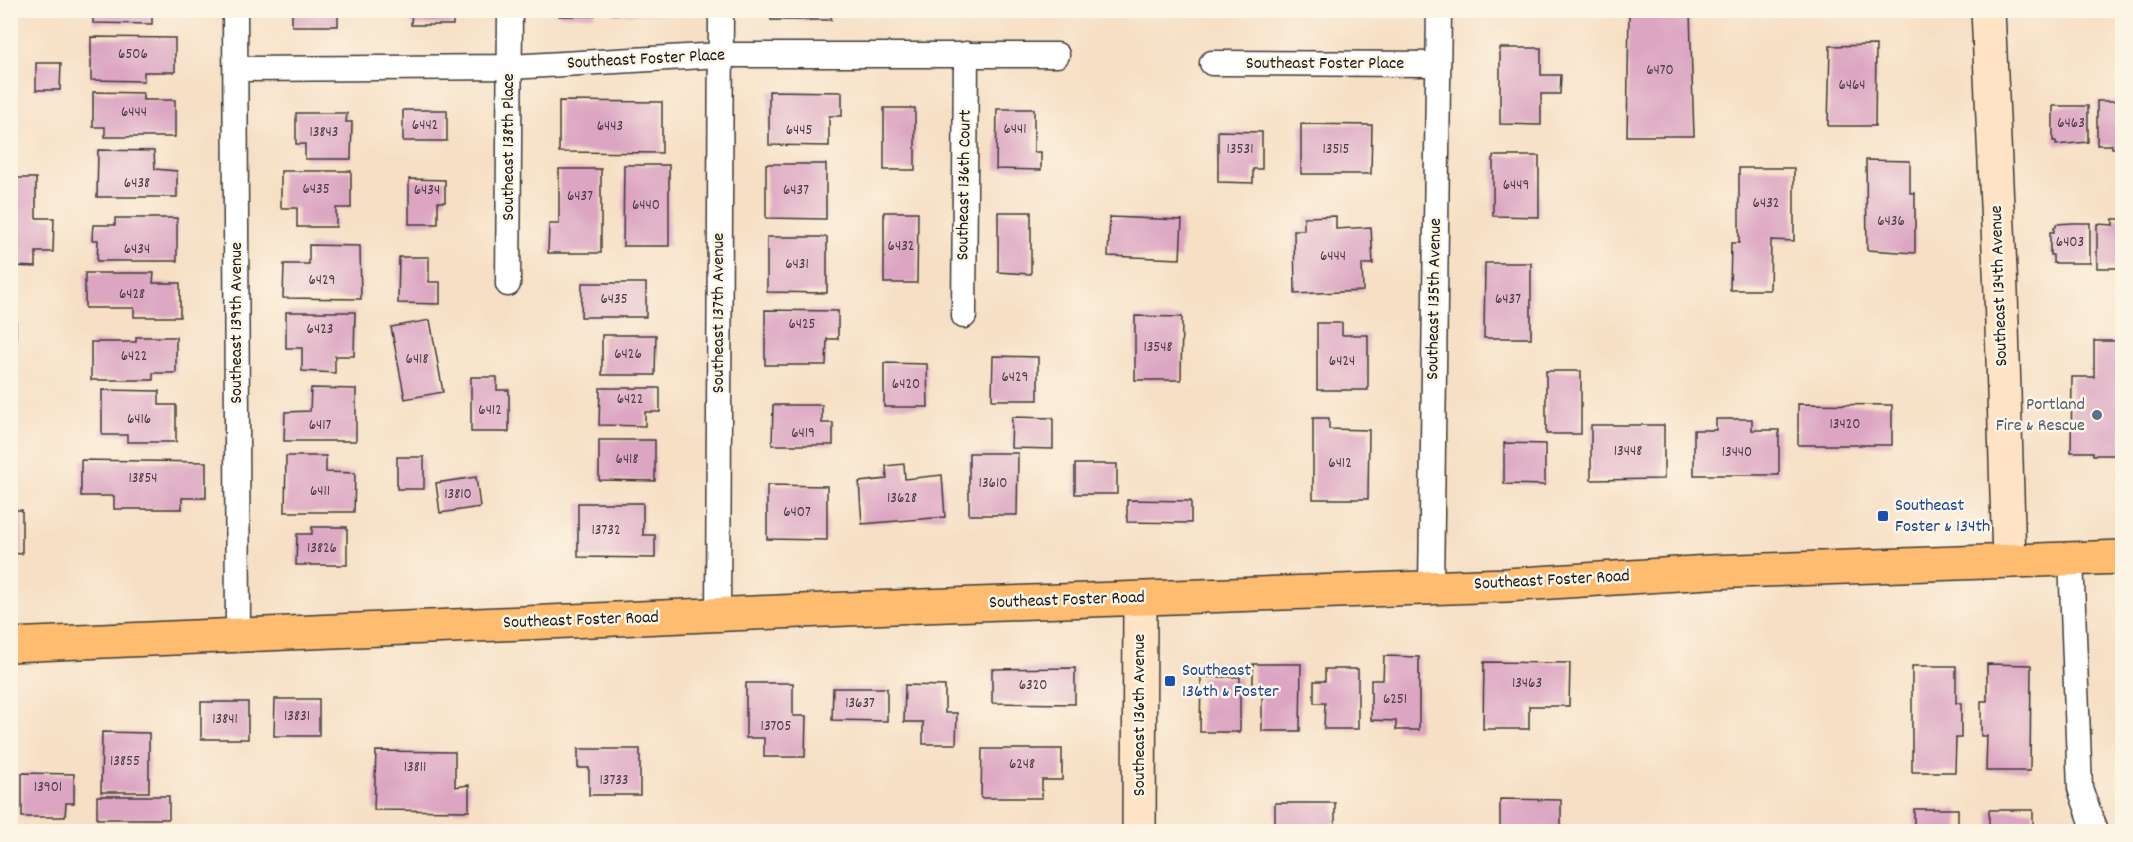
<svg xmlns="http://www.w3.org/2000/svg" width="2133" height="842" viewBox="0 0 2133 842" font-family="Dekko,sans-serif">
<rect width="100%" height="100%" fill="#fcf5e5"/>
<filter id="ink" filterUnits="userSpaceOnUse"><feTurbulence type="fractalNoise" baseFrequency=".0167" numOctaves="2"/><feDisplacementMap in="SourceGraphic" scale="12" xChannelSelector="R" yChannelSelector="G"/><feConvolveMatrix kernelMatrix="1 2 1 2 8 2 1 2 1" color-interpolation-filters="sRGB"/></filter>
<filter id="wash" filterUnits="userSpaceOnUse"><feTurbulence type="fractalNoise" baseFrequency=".008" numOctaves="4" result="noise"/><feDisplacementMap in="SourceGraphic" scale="24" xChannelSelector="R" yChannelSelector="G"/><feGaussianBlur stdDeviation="1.35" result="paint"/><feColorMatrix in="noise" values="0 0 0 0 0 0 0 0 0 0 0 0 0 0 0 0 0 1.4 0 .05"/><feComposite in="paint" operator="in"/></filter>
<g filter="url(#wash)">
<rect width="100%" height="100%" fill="#f6dfc4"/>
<g id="blocks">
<!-- building -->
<g fill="#dca5c2">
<polygon points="93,10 180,10 180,14 152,13 152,24 93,23"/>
<rect x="292" y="10" width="46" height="16"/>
<polygon points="412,10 453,10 453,25 411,25"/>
<rect x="559" y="10" width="35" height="6"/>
<rect x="613" y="10" width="56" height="4"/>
<rect x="771" y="10" width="60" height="10"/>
<rect x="1494" y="10" width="44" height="4"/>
<polygon points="1629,12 1690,13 1694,136 1627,136"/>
<polygon points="91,37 175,38 175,72 144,72 144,81 91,80"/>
<polygon points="1876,45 1875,126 1828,126 1830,46"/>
<polygon points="1500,48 1541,48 1541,75 1561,75 1560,94 1541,94 1541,125 1500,124"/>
<polygon points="36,63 61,63 60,90 36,90"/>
<polygon points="769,91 842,92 842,116 829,116 829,146 769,145"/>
<polygon points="93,92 143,93 143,100 175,100 175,137 105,137 105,127 93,127"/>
<polygon points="559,101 662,102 662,153 559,152"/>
<polygon points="2097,101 2122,101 2122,148 2112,148 2112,145 2097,145"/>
<polygon points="2053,106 2088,106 2088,142 2056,145 2056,141 2053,141"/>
<rect x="884" y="108" width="31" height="62"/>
<polygon points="997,109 1034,109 1034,152 1041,152 1041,170 996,169"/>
<rect x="403" y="110" width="44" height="31"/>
<polygon points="296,113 347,113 346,122 352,122 351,159 305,159 305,144 296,144"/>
<polygon points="1301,124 1372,125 1371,174 1301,174"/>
<polygon points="1218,131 1262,132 1262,169 1253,169 1253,183 1218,182"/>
<polygon points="98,150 154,151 155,169 177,171 177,197 97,197"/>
<polygon points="1493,156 1539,156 1539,217 1493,216"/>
<polygon points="1866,160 1910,161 1910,193 1915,193 1915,253 1867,250"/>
<polygon points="766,164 826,164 826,219 766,218"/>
<polygon points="624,165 669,165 669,246 623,246"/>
<polygon points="1739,168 1794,168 1794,241 1771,240 1770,290 1730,290 1731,243 1739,243"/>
<polygon points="559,169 601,169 601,253 548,253 549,224 559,224"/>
<polygon points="281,171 351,171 351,208 336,208 336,227 297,227 297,208 281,208"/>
<polygon points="10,178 36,178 36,218 54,218 53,252 36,252 36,267 10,266"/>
<polygon points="409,179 445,180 445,202 438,202 438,224 409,224"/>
<polygon points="884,212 918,212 917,283 884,283"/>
<polygon points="998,212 1031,212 1031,274 998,272"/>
<polygon points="1336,216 1336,229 1371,227 1373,264 1362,264 1363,291 1295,294 1294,230 1304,230 1304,217"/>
<polygon points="1110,217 1182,220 1180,259 1108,256"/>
<polygon points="115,218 177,218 177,261 97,261 98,240 92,240 93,225 115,225"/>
<polygon points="2113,219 2122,219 2122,268 2097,268 2097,224 2113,225"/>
<polygon points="2073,223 2090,223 2090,263 2053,263 2053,255 2050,255 2050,232 2054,232 2054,227 2056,227 2056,224"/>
<polygon points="767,237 827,237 827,293 767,292"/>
<polygon points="309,245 360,246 361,299 283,298 284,264 309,264"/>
<polygon points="399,257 429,257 429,282 440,282 440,304 398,303"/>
<polygon points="1485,263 1531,263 1531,338 1484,338"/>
<polygon points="85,273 154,273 153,283 180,283 180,317 134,317 134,308 85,308"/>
<polygon points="582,283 646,283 646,317 581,317"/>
<polygon points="765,310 838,311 838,339 827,339 826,365 765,365"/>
<polygon points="286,312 355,312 354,356 335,356 335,373 302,371 302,348 286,348"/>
<polygon points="1135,316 1182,317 1181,380 1135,380"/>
<rect x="10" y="318" width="6" height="42"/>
<polygon points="430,320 443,392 405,399 391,327"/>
<polygon points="1317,323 1342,323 1342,335 1368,335 1368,390 1317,390"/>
<polygon points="602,335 656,335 655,375 602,375"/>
<polygon points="136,337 176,337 176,373 153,373 153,380 91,380 91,342 136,342"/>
<polygon points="2094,341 2122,341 2122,455 2093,455 2093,452 2071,452 2072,377 2094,377"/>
<polygon points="993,356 1038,357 1038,400 992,400"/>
<polygon points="884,363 927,364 928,407 884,407"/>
<rect x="1546" y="371" width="35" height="63"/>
<polygon points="471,377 497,377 497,390 509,390 509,432 471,432"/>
<polygon points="311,388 356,389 356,441 284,441 285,412 310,411"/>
<polygon points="600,388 660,388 660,412 645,412 645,426 599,425"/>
<polygon points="102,390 159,391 159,405 176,405 176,442 127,442 127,435 102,435"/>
<polygon points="1798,404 1892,405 1892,445 1798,445"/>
<polygon points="773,405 822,405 822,423 833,423 833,445 772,445"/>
<polygon points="1012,417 1053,418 1053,449 1011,448"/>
<polygon points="1313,418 1329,418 1329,429 1369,430 1368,499 1313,499"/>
<polygon points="1716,419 1752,419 1752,430 1779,430 1779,475 1694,475 1694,430 1716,430"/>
<polygon points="1591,425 1664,425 1664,479 1591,480"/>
<polygon points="599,440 655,440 655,481 599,480"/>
<polygon points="1504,443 1545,444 1545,485 1504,484"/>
<polygon points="969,453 1018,453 1017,515 969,515"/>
<polygon points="286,456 326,456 326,472 355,473 354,512 285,512"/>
<rect x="397" y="457" width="27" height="32"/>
<polygon points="81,460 206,462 206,498 182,498 182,509 114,509 114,496 81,496"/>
<polygon points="904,464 905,479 942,475 945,517 862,524 859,482 887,479 886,466"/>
<rect x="1075" y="464" width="42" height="30"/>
<polygon points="476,477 480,507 440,513 436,483"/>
<polygon points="767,485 827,486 827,540 767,539"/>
<polygon points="1127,500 1191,501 1191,523 1127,522"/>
<polygon points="578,503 643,503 643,535 655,535 655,558 578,557"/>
<polygon points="10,510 22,510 22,554 10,553"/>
<polygon points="312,527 347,527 347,565 296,565 297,534 312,534"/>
<polygon points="1384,656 1419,657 1419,730 1396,730 1396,721 1371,720 1371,680 1383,680"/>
<polygon points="1484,662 1570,663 1569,706 1529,706 1529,729 1483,729"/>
<polygon points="1253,664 1301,664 1300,731 1262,731 1262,689 1253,689"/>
<polygon points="1987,664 2031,665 2030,771 1986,771 1987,736 1981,736 1981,701 1987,701"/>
<polygon points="1912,666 1956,666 1956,703 1961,703 1961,738 1956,738 1955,772 1912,772"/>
<polygon points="1075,668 1075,704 992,703 992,669"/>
<polygon points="1325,669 1358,669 1358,729 1324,729 1325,703 1314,703 1314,681 1325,681"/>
<polygon points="1201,677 1240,677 1240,732 1200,732"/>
<polygon points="746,683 793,683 793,716 806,716 805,757 764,757 764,738 746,738"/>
<polygon points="905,685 945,686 945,713 957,713 956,744 923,744 923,722 904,722"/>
<polygon points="833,688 887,688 887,721 832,720"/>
<polygon points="275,699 319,699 319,736 274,736"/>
<rect x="201" y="702" width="47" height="37"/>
<polygon points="102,732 149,733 149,792 101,792"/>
<polygon points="578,749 640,749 640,795 589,795 589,768 578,768"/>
<polygon points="982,749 1062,749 1062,780 1042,780 1042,798 981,798"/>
<polygon points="376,751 455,752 455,787 469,785 469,811 374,810"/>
<polygon points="22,773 74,774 74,803 66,803 65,817 22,817"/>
<rect x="97" y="796" width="72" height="23"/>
<polygon points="1500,799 1561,800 1561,832 1500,832"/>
<rect x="1275" y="803" width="60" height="29"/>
<rect x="1914" y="809" width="44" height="23"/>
<rect x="1989" y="810" width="44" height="22"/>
</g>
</g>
</g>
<g filter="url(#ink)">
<use href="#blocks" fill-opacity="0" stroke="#3d3935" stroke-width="1.5"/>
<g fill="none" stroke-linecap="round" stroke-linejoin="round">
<defs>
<g id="street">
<polyline points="235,10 238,635"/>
<polyline points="1212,63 1438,64"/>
<polyline points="236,69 510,67 721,55 1057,55"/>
<polyline points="508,284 510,10"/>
<polyline points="964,316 966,54"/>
<polyline points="2071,558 2080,788 2094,828"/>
<polyline points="1431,587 1439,10"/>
<polyline points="718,615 721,10"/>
</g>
<g id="secondary">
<polyline points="1988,10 2001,292 2009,561"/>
<polyline points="1139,832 1140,599"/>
</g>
<polyline id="primary" points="10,645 894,607 1506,585 1709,572 2122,557"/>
</defs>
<!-- street casing -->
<use href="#street" stroke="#3d3935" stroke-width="27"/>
<!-- secondary casing -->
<use href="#secondary" stroke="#3d3935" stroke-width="36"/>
<!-- primary casing -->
<use href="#primary" stroke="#3d3935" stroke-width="36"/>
<!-- street -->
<use href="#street" stroke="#fff" stroke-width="24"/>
<!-- secondary -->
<use href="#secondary" stroke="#fee4c5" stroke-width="33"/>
<!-- primary -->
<use href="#primary" stroke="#fdbc6f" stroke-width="33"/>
</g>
</g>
<!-- markers -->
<circle fill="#5c6f8a" stroke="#fcf5e5" stroke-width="2" cx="2097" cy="415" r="6"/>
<g fill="#1a4fb4" stroke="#fcf5e5" stroke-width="2">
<rect x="1877" y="510" width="12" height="12" rx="3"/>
<rect x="1164" y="675" width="12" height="12" rx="3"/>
</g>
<g text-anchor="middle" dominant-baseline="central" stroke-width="5" stroke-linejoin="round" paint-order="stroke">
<!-- number labels -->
<g font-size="15" fill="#4c3e46">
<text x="133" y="55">6506</text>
<text x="1660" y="71">6470</text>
<text x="1852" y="86">6464</text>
<text x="134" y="113">6444</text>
<text x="2071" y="124">6463</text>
<text x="425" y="126">6442</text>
<text x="610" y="127">6443</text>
<text x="1015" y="130">6441</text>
<text x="799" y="131">6445</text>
<text x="324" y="133">13843</text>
<text x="1240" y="150">13531</text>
<text x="1336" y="150">13515</text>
<text x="137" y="184">6438</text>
<text x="1516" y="186">6449</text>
<text x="316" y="190">6435</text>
<text x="427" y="191">6434</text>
<text x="796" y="191">6437</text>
<text x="580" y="197">6437</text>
<text x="1766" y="204">6432</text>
<text x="646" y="206">6440</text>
<text x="1891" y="222">6436</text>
<text x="2070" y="243">6403</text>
<text x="901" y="247">6432</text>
<text x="137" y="250">6434</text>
<text x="1333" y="257">6444</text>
<text x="797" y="265">6431</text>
<text x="322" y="281">6429</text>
<text x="132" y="295">6428</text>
<text x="614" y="300">6435</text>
<text x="1508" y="300">6437</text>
<text x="802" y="325">6425</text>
<text x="320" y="330">6423</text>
<text x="1158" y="348">13548</text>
<text x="628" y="355">6426</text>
<text x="134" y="357">6422</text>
<text x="417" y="360">6418</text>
<text x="1342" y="362">6424</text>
<text x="1015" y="378">6429</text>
<text x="906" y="385">6420</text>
<text x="630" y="400">6422</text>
<text x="490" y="411">6412</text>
<text x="139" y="420">6416</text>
<text x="1845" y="425">13420</text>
<text x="320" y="426">6417</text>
<text x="803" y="434">6419</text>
<text x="1628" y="452">13448</text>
<text x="1737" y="453">13440</text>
<text x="627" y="460">6418</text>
<text x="1340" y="464">6412</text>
<text x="143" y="479">13854</text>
<text x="993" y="484">13610</text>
<text x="320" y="492">6411</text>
<text x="458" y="495">13810</text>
<text x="902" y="499">13628</text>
<text x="797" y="513">6407</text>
<text x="606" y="531">13732</text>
<text x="322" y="549">13826</text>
<text x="1527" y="684">13463</text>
<text x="1033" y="686">6320</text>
<text x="1395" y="700">6251</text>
<text x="860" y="704">13637</text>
<text x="297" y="717">13831</text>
<text x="225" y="720">13841</text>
<text x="776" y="727">13705</text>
<text x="125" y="762">13855</text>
<text x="1022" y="765">6248</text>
<text x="415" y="768">13811</text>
<text x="614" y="781">13733</text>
<text x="48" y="788">13901</text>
</g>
<!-- street labels -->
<g font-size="18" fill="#1c1c1c" stroke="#fcf5e5">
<text transform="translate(646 60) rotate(-3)">Southeast Foster Place</text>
<text x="1325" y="64">Southeast Foster Place</text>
<text transform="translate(509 147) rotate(-90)">Southeast 138th Place</text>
<text transform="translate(965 185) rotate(-89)">Southeast 136th Court</text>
<text transform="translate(2000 286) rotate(-92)">Southeast 134th Avenue</text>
<text transform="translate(1435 299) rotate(-89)">Southeast 135th Avenue</text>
<text transform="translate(719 313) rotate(-90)">Southeast 137th Avenue</text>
<text transform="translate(237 323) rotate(-90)">Southeast 139th Avenue</text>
<text transform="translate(1552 581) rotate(-3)">Southeast Foster Road</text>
<text transform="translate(1067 601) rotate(-2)">Southeast Foster Road</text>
<text transform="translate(581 621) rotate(-2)">Southeast Foster Road</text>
<text transform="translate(1140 715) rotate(-90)">Southeast 136th Avenue</text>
</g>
<!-- service labels -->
<g font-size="18" fill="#4e5e75" stroke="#fcf5e5" text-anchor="end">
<text x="2085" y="405">Portland<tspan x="2085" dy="21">Fire &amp; Rescue</tspan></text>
</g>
<!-- transit labels -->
<g font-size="18" fill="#164399" stroke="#fcf5e5" text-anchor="start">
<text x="1895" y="506">Southeast<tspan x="1895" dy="21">Foster &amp; 134th</tspan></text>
<text x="1182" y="671">Southeast<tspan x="1182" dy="21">136th &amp; Foster</tspan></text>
</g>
</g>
<!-- margin -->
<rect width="2133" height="842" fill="none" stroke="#fcf5e5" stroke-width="36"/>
</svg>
